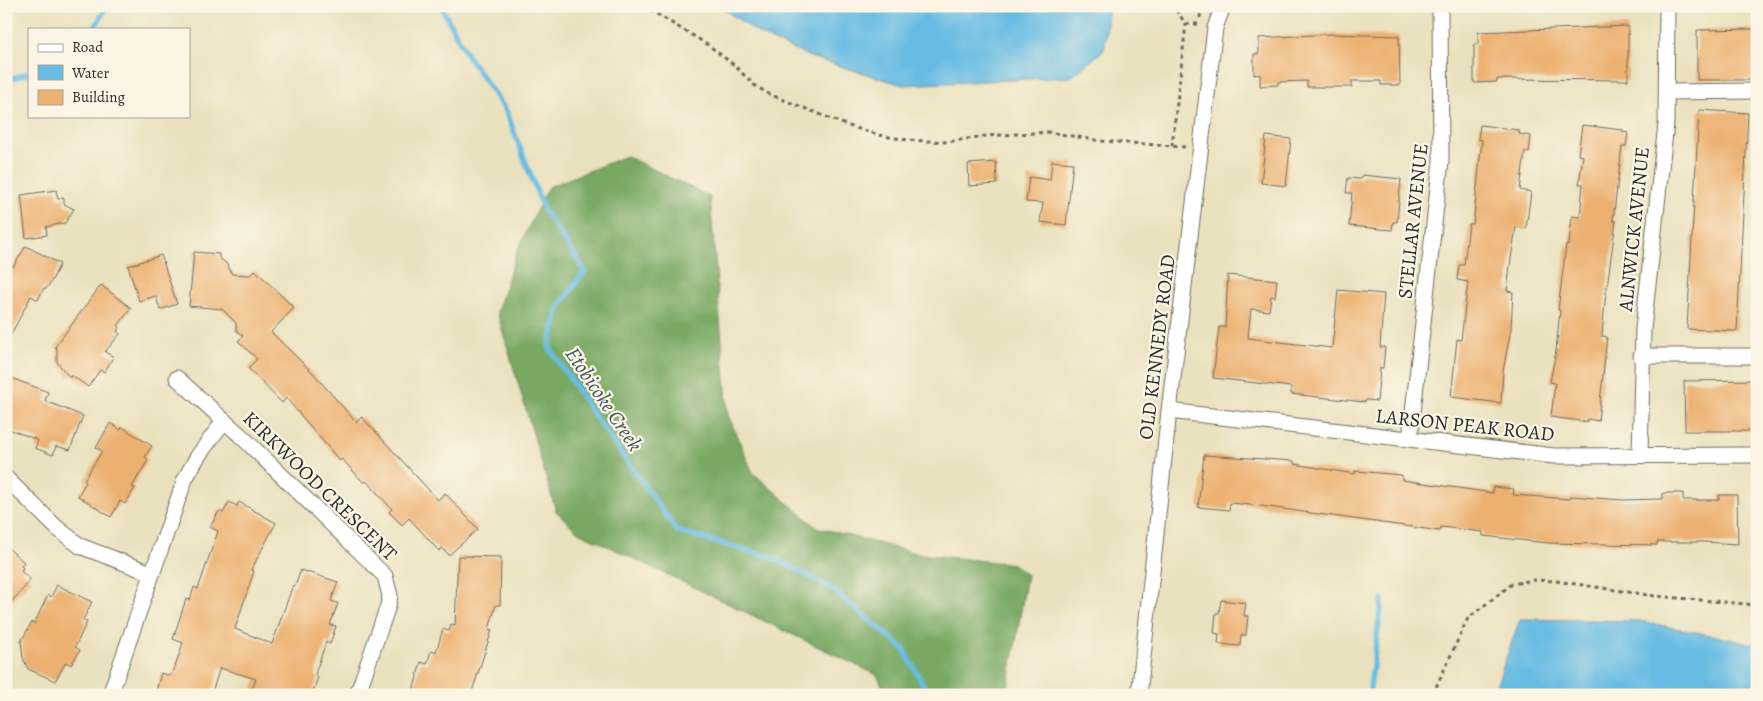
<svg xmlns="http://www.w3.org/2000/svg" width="1763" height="701" viewBox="0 0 1763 701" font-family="Alegreya,serif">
<rect width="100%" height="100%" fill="#fcf5e5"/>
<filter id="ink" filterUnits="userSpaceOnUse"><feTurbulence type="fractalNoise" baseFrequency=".02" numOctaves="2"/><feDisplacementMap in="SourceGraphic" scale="10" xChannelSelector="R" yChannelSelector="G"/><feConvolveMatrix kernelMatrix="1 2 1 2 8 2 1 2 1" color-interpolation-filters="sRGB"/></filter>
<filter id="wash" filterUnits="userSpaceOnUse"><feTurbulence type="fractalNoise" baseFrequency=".0096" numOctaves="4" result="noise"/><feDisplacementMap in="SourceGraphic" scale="20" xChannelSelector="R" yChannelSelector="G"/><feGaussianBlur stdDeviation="1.12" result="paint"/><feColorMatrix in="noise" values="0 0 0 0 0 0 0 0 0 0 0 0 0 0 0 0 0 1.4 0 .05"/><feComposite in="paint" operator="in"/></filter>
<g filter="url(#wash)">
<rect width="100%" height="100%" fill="#eae1be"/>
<!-- forest -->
<polygon fill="#78a862" stroke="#526a46" points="626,156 710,197 728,415 753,473 816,527 919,554 1013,564 1027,575 1007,695 887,695 877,675 578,532 556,511 497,312 517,251 548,187"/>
<!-- water -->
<g fill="#67bce3" stroke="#497487">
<polygon points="719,6 1109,6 1104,50 1071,77 903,85 810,57 761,35"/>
<polygon points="1520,619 1640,621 1754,644 1757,648 1757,695 1493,695"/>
</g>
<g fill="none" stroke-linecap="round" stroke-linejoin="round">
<!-- stream -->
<g stroke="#67bce3" stroke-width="5.5">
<polyline points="441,6 467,55 506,111 544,210 585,271 560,305 549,347 596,418 677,531 777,559 829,587 903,648 929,695"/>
<polyline points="94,29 107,6"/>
<polyline points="6,80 29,73"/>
<polyline points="1369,695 1382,600"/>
</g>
</g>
<g id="blocks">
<!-- building -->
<g fill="#ecb06f">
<polygon points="1628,26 1628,80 1497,79 1497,82 1474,83 1474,44 1478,44 1478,32"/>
<polygon points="1757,29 1757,80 1697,80 1697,30"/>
<polygon points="1332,34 1399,36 1400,85 1381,85 1381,81 1352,81 1352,87 1307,87 1307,81 1278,82 1278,85 1260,86 1260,74 1254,75 1254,54 1259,54 1259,38"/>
<polygon points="1699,110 1748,113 1737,331 1687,329"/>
<polygon points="1480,125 1519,130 1519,134 1531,136 1529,152 1525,151 1520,190 1531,192 1526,229 1516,227 1511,258 1507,291 1513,292 1511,329 1503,371 1501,403 1451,397 1457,339 1461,340 1468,282 1457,280 1459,265 1464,265 1469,224 1473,224 1482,140 1478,139"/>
<polygon points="1582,125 1623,130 1623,132 1628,133 1626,146 1622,146 1613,221 1616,221 1605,301 1602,336 1607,337 1598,421 1587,419 1587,422 1551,417 1555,383 1550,382 1556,351 1560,310 1558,310 1566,245 1569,245 1572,216 1580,217 1583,184 1579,184 1583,156 1578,155"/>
<polygon points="1266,136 1291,139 1286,186 1261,183"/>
<polygon points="1052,161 1073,163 1066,225 1040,222 1043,203 1026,202 1029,177 1050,180"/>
<polygon points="996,162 997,184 969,186 968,164"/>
<polygon points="1362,175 1401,179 1397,222 1393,222 1392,230 1349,226 1352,193 1346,193 1348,178 1361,179"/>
<polygon points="56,190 58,199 64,198 64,204 74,209 65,223 46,227 47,235 26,238 21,195"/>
<polygon points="26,246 60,264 51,282 46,289 44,288 38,300 31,296 6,344 6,263 13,267"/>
<polygon points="194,252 219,254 219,258 226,263 232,274 250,275 255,270 289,303 294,308 271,332 312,372 356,422 362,417 438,500 445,493 478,529 449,555 442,548 439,551 409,518 402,525 389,512 392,509 366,481 364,483 342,459 340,461 286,398 282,403 248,368 257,359 238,341 243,336 236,330 236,323 222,309 189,306"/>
<polygon points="161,255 177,304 160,310 156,296 139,301 128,266"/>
<polygon points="1228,275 1277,280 1275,297 1271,296 1269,311 1251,309 1248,338 1280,342 1332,348 1338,290 1384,294 1380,347 1385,347 1383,368 1380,368 1377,401 1366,400 1365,402 1291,394 1291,387 1213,378 1219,327 1225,327"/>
<polygon points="101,285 131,308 118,326 120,327 117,331 120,334 105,352 114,357 104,372 100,370 88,387 71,375 70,378 57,362 57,349 55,347"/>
<polygon points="6,376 48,392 45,401 83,416 70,450 56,446 53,455 35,448 38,440 6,428"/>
<polygon points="1757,380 1757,431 1685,431 1684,381"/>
<polygon points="110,423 121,430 122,427 152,446 145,457 148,460 132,487 135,488 125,504 120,501 111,517 78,496 86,482 84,480 102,451 96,448"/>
<polygon points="1204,455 1294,461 1294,464 1355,474 1355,471 1402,475 1402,480 1493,493 1493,487 1514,489 1513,495 1570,499 1571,496 1622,500 1663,499 1663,493 1683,493 1683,500 1719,500 1719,495 1737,495 1738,544 1704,542 1657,542 1657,545 1547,543 1483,536 1483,532 1441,527 1440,531 1261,506 1230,503 1229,510 1198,507"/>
<polygon points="229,502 237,506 239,502 276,523 251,570 254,571 235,629 272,644 293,585 295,586 301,570 338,582 331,601 338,603 330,625 336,626 330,644 326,642 316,671 315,676 318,677 312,695 250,695 256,679 220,668 212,692 210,691 209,695 168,695 156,691 161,673 170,676 174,670 183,643 173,639 186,599 190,600 194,587 198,589 218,531 210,527 219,511 223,513"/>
<polygon points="6,546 24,562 21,566 23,568 21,571 31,580 6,608"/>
<polygon points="458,556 501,557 500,605 496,605 489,629 492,630 471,695 412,695 421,662 427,664 431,651 436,652 443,629 449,631 451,624 455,625"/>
<polygon points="57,585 92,602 83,620 87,622 75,647 80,650 71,665 66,662 55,681 28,669 23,658 21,641 32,622 34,624 48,595 51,597"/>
<polygon points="1221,600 1246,603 1244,616 1248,616 1246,635 1241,635 1240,646 1218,644 1219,634 1214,633 1216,613 1219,613"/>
</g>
</g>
</g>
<g filter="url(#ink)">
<use href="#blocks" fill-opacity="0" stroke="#6e6b5e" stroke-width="1"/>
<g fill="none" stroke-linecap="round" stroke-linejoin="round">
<defs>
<g id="minor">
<polyline points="1667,92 1757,91"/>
<polyline points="1641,356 1757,356"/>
<polyline points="177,378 240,435 385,576 390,596 388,606 357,695"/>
<polyline points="1169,411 1554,456 1757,455"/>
<polyline points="1410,439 1441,161 1440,6"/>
<polyline points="1640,455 1643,329 1666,124 1667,6"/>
<polyline points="6,478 57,528 80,546 151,573"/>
<polyline points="110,695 185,479 198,456 224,421"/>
<polyline points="1139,695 1169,411 1215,28 1223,6"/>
</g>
</defs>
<!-- minor casing -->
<use href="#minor" stroke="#6e6b5e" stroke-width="17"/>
<!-- path -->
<g stroke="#6e6b5e" stroke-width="3" stroke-dasharray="4 4" stroke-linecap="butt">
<polyline points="643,6 707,44 735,66 754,85 769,94 849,126 883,136 908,140 947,142 986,136 1048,132 1102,141 1185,147"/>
<polyline points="1200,18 1201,6"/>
<polyline points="1186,24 1200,24"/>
<polyline points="1172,146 1186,24 1173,6"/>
<polyline points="1435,695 1437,685 1468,618 1512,584 1533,580 1556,581 1655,596 1757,605"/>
</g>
<!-- minor -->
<use href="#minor" stroke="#fff" stroke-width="15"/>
</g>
</g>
<g text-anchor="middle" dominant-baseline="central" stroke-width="4.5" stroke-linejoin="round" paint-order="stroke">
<!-- street labels -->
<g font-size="20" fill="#2b2b2b" stroke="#fcf5e5">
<text transform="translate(1413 221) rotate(-84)">STELLAR AVENUE</text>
<text transform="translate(1634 229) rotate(-84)">ALNWICK AVENUE</text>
<text transform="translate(1157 347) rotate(-83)">OLD KENNEDY ROAD</text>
<text transform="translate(1465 425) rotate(6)">LARSON PEAK ROAD</text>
<text transform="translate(320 486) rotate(44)">KIRKWOOD CRESCENT</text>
</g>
<!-- water labels -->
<g font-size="21" font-style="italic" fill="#3d5662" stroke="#fcf5e5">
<text transform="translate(604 399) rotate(56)">Etobicoke Creek</text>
</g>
</g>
<!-- margin -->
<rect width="1763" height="701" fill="none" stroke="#fcf5e5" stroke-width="25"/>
<!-- legend -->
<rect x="28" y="28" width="162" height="90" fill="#fcf5e5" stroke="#a8a49b"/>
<rect x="38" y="44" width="25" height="8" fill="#ffffff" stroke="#a8a49b"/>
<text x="72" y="52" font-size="15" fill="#2b2b2b">Road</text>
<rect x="38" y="65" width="25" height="15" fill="#67bce3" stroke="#a8a49b"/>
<text x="72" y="78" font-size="15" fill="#2b2b2b">Water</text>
<rect x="38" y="90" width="25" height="15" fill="#ecb06f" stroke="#a8a49b"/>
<text x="72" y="102" font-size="15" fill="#2b2b2b">Building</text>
</svg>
